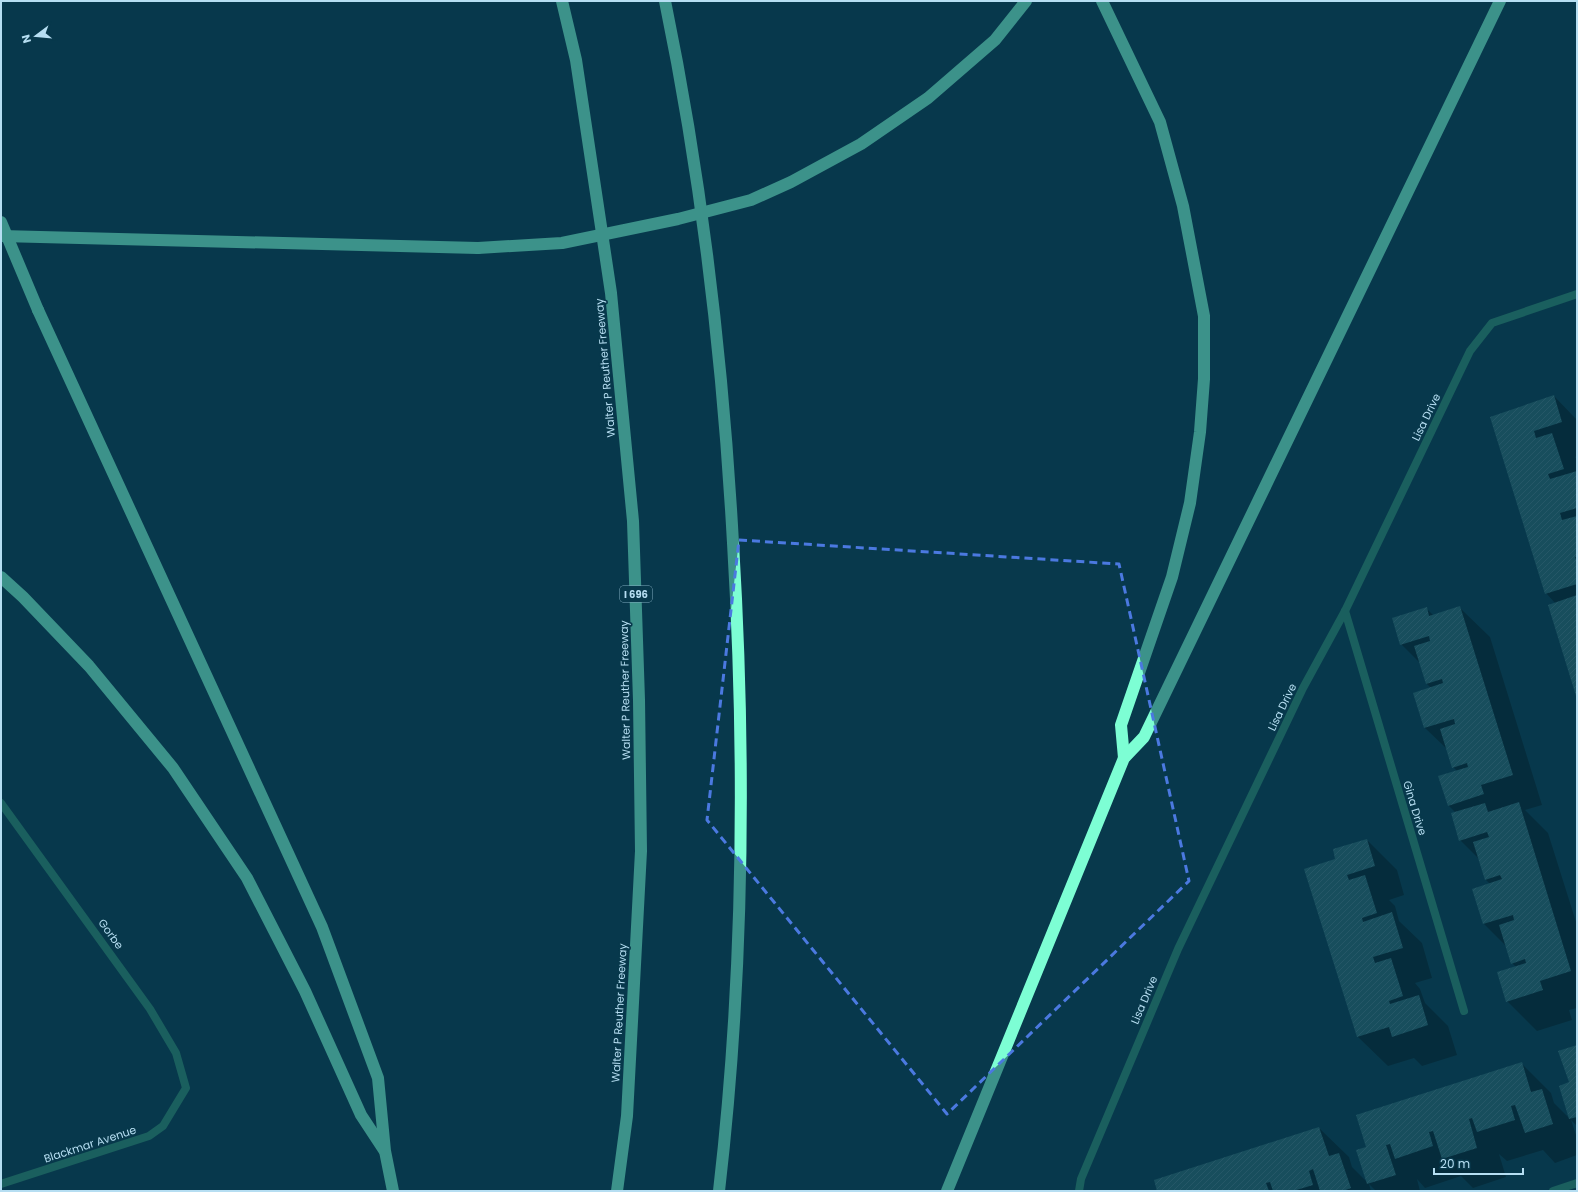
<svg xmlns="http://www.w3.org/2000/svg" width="1578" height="1192" viewBox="0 0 1578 1192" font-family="Poppins,sans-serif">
<defs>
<pattern id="building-hatch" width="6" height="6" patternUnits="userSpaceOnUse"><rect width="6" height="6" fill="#2d6872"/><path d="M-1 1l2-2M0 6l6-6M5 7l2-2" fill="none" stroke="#497d87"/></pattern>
</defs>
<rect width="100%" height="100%" fill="#08394c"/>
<!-- shadow -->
<g fill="#0007">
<polygon points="1554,396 1577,420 1577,456 1575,457 1577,459 1577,697 1555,603 1546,593 1491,418"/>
<polygon points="1426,608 1434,616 1460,608 1490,637 1542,805 1525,810 1548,833 1577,925 1577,1008 1569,1010 1572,1020 1537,1031 1507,1001 1516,967 1512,963 1506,946 1484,924 1490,884 1486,880 1479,859 1460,840 1456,813 1448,805 1457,771 1453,767 1448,750 1425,728 1414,693 1431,688 1427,684 1420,663 1401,644"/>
<polygon points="1367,840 1397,870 1404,895 1389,900 1395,906 1399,921 1422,943 1432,978 1415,983 1420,989 1425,1003 1448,1026 1457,1055 1422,1066 1414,1058 1388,1066 1358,1037 1306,869 1337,860"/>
<polygon points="1577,1046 1577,1126 1571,1120 1577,1138 1577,1155 1555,1163 1543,1150 1507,1161 1499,1154 1506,1177 1473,1188 1461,1176 1425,1188 1417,1179 1420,1191 1376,1191 1369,1184 1371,1191 1158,1191 1319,1128 1349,1157 1352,1167 1368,1183 1367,1148 1521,1063 1551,1093 1554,1103 1570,1119 1570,1083"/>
</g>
<!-- building -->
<g fill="url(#building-hatch)">
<polygon points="1554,395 1562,422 1534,431 1536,438 1552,433 1564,469 1548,474 1550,479 1577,471 1577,508 1560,513 1562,520 1577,516 1577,557 1575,557 1577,562 1577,584 1545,594 1490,417"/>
<polygon points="1577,595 1577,699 1548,605"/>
<polygon points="1460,606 1513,775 1481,785 1484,794 1448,806 1438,776 1468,767 1467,763 1452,768 1440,729 1455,724 1454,719 1424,728 1413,693 1443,683 1442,679 1426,684 1414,646 1430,641 1429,636 1400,645 1392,618 1427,607 1429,616"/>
<polygon points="1519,802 1571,971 1540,981 1543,990 1506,1002 1497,972 1526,963 1525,959 1511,964 1499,925 1514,920 1513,915 1483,924 1472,889 1502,879 1500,875 1485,880 1473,842 1489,837 1487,832 1459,841 1451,813 1485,803 1488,812"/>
<polygon points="1367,839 1375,866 1347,875 1349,880 1365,875 1377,913 1362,918 1363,922 1392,912 1403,948 1373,957 1375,963 1391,958 1403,996 1389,1001 1390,1004 1419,995 1428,1025 1392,1037 1389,1027 1357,1037 1304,869 1335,859 1333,849"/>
<polygon points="1577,1045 1577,1117 1569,1119 1559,1086 1569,1082 1558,1051"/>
<polygon points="1522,1062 1531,1092 1542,1089 1553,1124 1525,1133 1515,1105 1511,1106 1515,1120 1477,1132 1472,1118 1469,1119 1477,1148 1442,1159 1433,1131 1429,1132 1433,1146 1395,1159 1390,1144 1386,1145 1396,1175 1367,1184 1356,1150 1366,1147 1356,1115"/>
<polygon points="1319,1127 1329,1156 1339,1153 1351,1188 1343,1191 1320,1191 1313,1169 1309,1171 1313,1185 1293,1191 1273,1191 1270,1182 1266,1183 1269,1191 1157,1191 1154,1180"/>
</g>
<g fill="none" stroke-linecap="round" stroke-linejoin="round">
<!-- minor -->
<g stroke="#328f73" stroke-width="8">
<polyline points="1345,611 1464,1011"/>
<polyline points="1,803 150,1009 176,1053 186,1088 163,1126 149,1136 1,1184"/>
<polyline points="1079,1191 1081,1179 1178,949 1303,688 1345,611 1470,351 1492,323 1577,294"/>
<polyline points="1553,1191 1577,1183"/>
</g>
<!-- motorway -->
<g stroke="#7dfed4" stroke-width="12">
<polyline points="562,1 576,60 611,293 633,521 639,700 641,851 627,1116 617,1191"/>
<path d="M665,1C702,180 723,361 733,543C746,759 744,976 719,1191"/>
<polyline points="1102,1 1160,122 1183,206 1204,316 1204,379 1200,432 1190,503 1172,577 1121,725 1124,758"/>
<polyline points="1,236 478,248"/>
<polyline points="38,310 322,927 378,1078 385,1151 393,1191"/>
<polyline points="1,577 23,597 89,666 173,768 247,878 305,991 361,1115 384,1150"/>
<polyline points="947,1191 1124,758 1144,737 1500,1"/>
</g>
<!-- motorway-bridge -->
<g stroke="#7dfed4" stroke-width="12">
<polyline points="1,222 38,310"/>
<polyline points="478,248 562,243 678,219 751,200 791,182 861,144 928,98 995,40 1026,1"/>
</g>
</g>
<!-- marked area -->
<path d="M0 0H1578V1192H0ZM739,540L1119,564L1189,881L947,1114L707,820Z" fill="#08394c" fill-opacity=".55" fill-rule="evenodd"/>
<path fill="none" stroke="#4b79e0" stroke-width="3" stroke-dasharray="8 5" stroke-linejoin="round" d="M739,540L1119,564L1189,881L947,1114L707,820Z"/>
<g text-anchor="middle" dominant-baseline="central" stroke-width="3.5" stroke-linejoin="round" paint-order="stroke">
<!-- shield labels -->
<rect fill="#08394c" stroke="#82acc0" stroke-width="1" x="620" y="586" width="32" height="16" rx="3"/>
<g font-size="10" font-weight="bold" fill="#b6def2">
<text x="636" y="594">I 696</text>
</g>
<!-- street labels -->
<g font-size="11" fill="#b6def2" stroke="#08394c">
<text transform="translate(605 368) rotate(-95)">Walter P Reuther Freeway</text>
<text transform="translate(1426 417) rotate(-64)">Lisa Drive</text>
<text transform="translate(625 690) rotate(-91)">Walter P Reuther Freeway</text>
<text transform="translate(1282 707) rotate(-64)">Lisa Drive</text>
<text transform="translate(1415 808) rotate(73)">Gina Drive</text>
<text transform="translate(111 934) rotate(54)">Gorbe</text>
<text transform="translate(1144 1000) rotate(-67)">Lisa Drive</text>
<text transform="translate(619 1013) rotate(-87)">Walter P Reuther Freeway</text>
<text transform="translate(90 1144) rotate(-18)">Blackmar Avenue</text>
</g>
</g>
<!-- border -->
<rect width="1578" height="1192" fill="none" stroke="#b6def2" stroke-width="4"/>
<!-- north arrow -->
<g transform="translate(36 36) rotate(254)" stroke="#08394c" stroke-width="3" paint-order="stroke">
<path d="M0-3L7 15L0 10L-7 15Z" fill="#b6def2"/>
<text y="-6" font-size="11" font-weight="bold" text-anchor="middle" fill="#b6def2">N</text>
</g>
<!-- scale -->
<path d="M1434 1168v6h89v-6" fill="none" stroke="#b6def2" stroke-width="2"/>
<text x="1440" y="1168" font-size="12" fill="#b6def2" stroke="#08394c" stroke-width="3" paint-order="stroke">20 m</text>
</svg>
